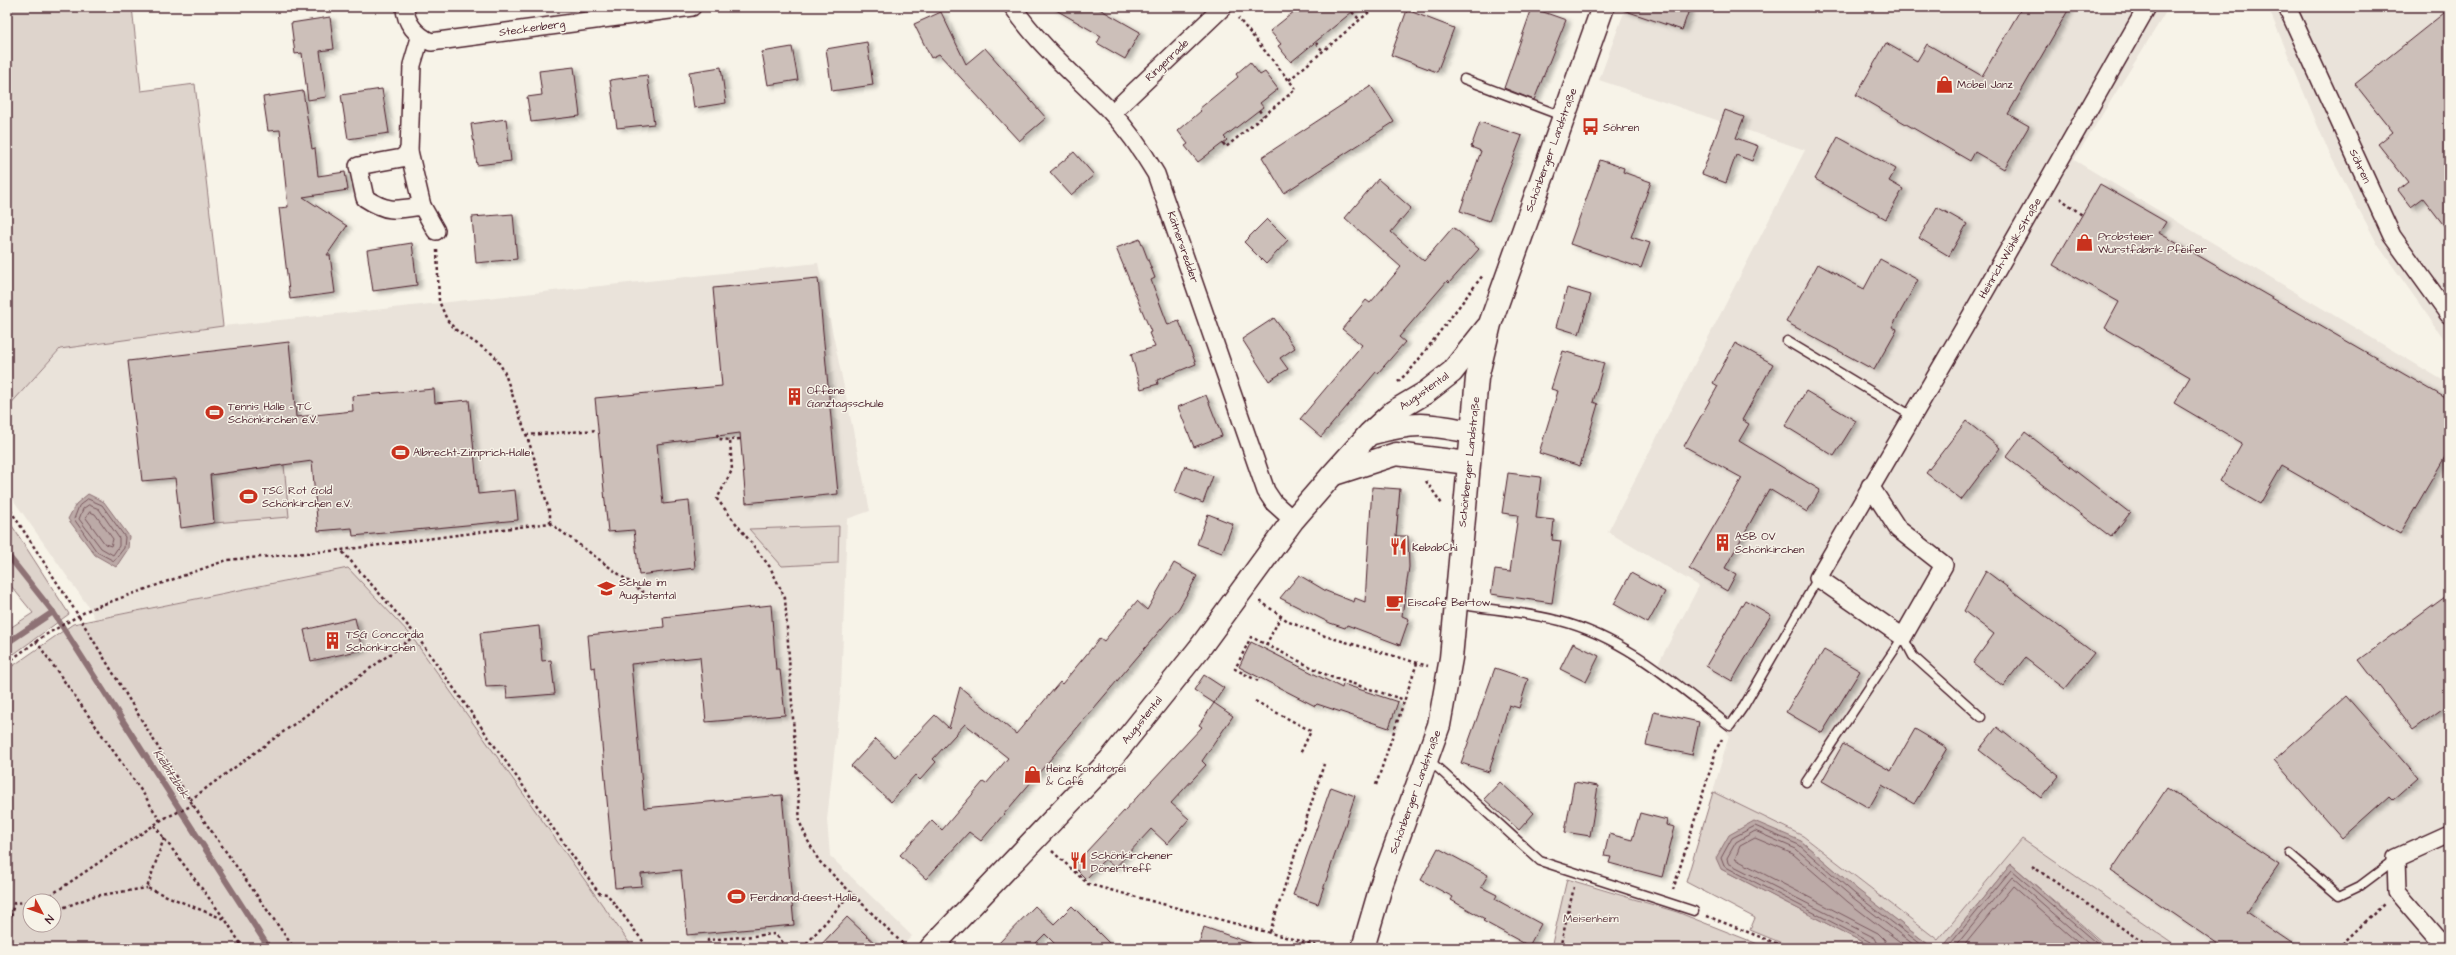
<svg xmlns="http://www.w3.org/2000/svg" width="2456" height="955" viewBox="0 0 2456 955" font-family="'Architects Daughter',sans-serif">
<defs>
<filter id="shadow"><feDropShadow dx="4.5" dy="2.5" stdDeviation="2" flood-color="#0004"/></filter>
</defs>
<rect width="100%" height="100%" fill="#f7f3e8"/>
<filter id="ink" filterUnits="userSpaceOnUse"><feTurbulence type="fractalNoise" baseFrequency=".025" numOctaves="2"/><feDisplacementMap in="SourceGraphic" scale="8" xChannelSelector="R" yChannelSelector="G"/><feConvolveMatrix kernelMatrix="1 2 1 2 8 2 1 2 1" color-interpolation-filters="sRGB"/></filter>
<g filter="url(#ink)">
<!-- built -->
<g fill="#eae3da">
<polygon points="1626,7 2169,7 2074,160 2449,384 2449,948 2180,948 2022,839 1938,940 1803,836 1713,792 1729,735 1710,707 1658,664 1699,586 1608,532 1805,150 1599,80"/>
<polygon points="2268,7 2449,7 2449,346 2378,245 2330,155"/>
<polygon points="818,263 870,511 847,519 841,690 827,820 830,856 912,936 900,948 633,948 409,633 348,568 95,619 90,609 7,491 7,408 60,349 223,326"/>
</g>
<!-- green -->
<g fill="#ded4cc" stroke="#947a7c" fill-rule="evenodd">
<polygon points="7,7 132,7 141,91 195,84 223,326 60,349 7,408"/>
<polygon points="284,465 289,517 214,523 210,475"/>
<polygon points="7,518 69,614 7,659 7,630 33,613 7,581"/>
<polygon points="839,526 838,563 782,566 749,529"/>
<path d="M348,568L409,633L633,948H7V670L73,624ZM30,901H54V925H30Z"/>
<polygon points="1713,792 1803,836 1938,940 2022,839 2180,948 2109,948 2011,864 1942,948 1933,948 1857,890 1801,841 1721,869 1874,948 1794,948 1750,930 1755,918 1686,882"/>
<polygon points="1567,879 1677,912 1768,948 1551,948"/>
</g>
<!-- water -->
<g fill="#bcaaa7" stroke="#8e7275">
<polygon points="88,494 104,502 129,536 128,549 116,567 95,555 68,519 76,504"/>
<polygon points="1754,821 1801,841 1858,890 1933,948 1874,948 1721,869 1716,858 1729,835"/>
<polygon points="2011,864 2102,944 2109,948 1942,948"/>
</g>
<g fill="none" stroke-linecap="round" stroke-linejoin="round">
<!-- shore -->
<g stroke="#78575d" stroke-width="1">
<polygon points="88,499 102,505 125,537 124,548 114,561 97,552 74,519 79,506"/>
<polygon points="89,505 99,509 119,538 119,546 113,555 101,548 79,519 83,509"/>
<polygon points="90,512 95,514 113,539 111,546 105,544 86,518"/>
<polyline points="1875,948 1872,943 1724,866 1721,858 1732,838 1755,826 1799,845 1855,894 1926,948"/>
<polyline points="1880,948 1875,938 1728,863 1727,858 1736,842 1755,831 1796,849 1852,897 1918,948"/>
<polyline points="1886,948 1885,940 1878,933 1735,859 1740,846 1755,838 1793,854 1848,902 1908,948"/>
<polyline points="1947,948 2011,870 2102,948"/>
<polyline points="1954,948 2012,877 2093,948"/>
<polyline points="1962,948 2013,886 2084,948"/>
</g>
<!-- stream -->
<g stroke="#8e7275" stroke-width="6">
<polyline points="7,554 53,612 269,948"/>
<polyline points="7,643 53,612"/>
</g>
</g>
<!-- building -->
<g fill="#ccbfb9" stroke="#4a1f2b" filter="url(#shadow)">
<polygon points="1051,7 1096,7 1140,32 1125,59 1097,43 1101,36"/>
<polygon points="1300,7 1358,7 1291,62 1278,46 1281,44 1270,31"/>
<polygon points="1623,7 1690,7 1682,30 1623,10"/>
<polygon points="2022,7 2070,7 2008,114 2029,126 2004,169 1975,152 1970,161 1856,95 1886,43 1917,61 1927,44 1982,76"/>
<polygon points="1532,8 1566,20 1534,100 1504,88"/>
<polygon points="2449,9 2449,232 2423,198 2411,207 2398,190 2408,182 2378,144 2393,132 2355,84"/>
<polygon points="1407,10 1454,28 1437,72 1391,55"/>
<polygon points="941,12 966,64 985,48 1046,118 1019,141 939,54 931,58 914,24"/>
<polygon points="330,17 334,49 320,51 326,97 308,100 302,53 295,54 291,23"/>
<polygon points="867,42 873,85 832,91 826,49"/>
<polygon points="792,47 798,80 768,85 762,52"/>
<polygon points="1250,62 1260,75 1265,72 1278,89 1260,103 1263,107 1224,137 1227,140 1198,162 1185,146 1188,144 1178,131 1201,111 1199,109 1238,77 1236,74"/>
<polygon points="574,67 580,116 531,122 527,97 542,95 539,71"/>
<polygon points="721,67 726,103 694,108 689,72"/>
<polygon points="647,75 654,124 617,128 610,80"/>
<polygon points="1371,86 1394,122 1284,193 1262,157"/>
<polygon points="382,89 389,133 348,139 341,95"/>
<polygon points="303,91 312,149 315,148 318,176 345,172 348,190 303,197 347,226 327,255 330,255 335,293 290,299 279,208 288,207 280,130 268,131 263,97"/>
<polygon points="1725,110 1744,117 1736,138 1758,146 1752,161 1736,155 1726,183 1702,174"/>
<polygon points="506,119 511,161 477,165 471,124"/>
<polygon points="1480,122 1522,136 1489,221 1460,211 1481,151 1471,147"/>
<polygon points="1838,137 1896,169 1889,181 1903,189 1886,219 1815,179"/>
<polygon points="1074,152 1094,175 1071,195 1050,172"/>
<polygon points="1600,160 1624,168 1623,172 1651,182 1631,237 1650,243 1641,268 1570,244"/>
<polygon points="1378,179 1411,208 1391,232 1424,261 1453,227 1479,249 1449,283 1447,281 1399,337 1405,342 1378,373 1376,372 1321,437 1300,419 1362,345 1342,329 1366,300 1370,303 1401,267 1345,218"/>
<polygon points="2100,184 2166,222 2159,233 2449,400 2449,450 2400,534 2282,466 2260,504 2220,481 2242,443 2174,403 2190,377 2105,328 2119,302 2053,265"/>
<polygon points="1937,207 1967,224 1949,256 1919,238"/>
<polygon points="513,214 517,259 476,263 472,217"/>
<polygon points="1267,219 1288,240 1266,264 1244,242"/>
<polygon points="1140,239 1155,278 1151,280 1168,325 1179,321 1196,364 1157,380 1158,384 1141,389 1131,354 1155,347 1149,333 1151,332 1116,248"/>
<polygon points="412,243 417,285 373,291 367,250"/>
<polygon points="1880,259 1918,280 1892,327 1897,329 1874,370 1786,322 1818,264 1864,289"/>
<polygon points="818,278 838,494 746,503 740,433 657,444 663,504 689,501 695,568 639,575 634,530 608,532 595,398 722,386 713,288"/>
<polygon points="1567,288 1591,295 1579,334 1556,327"/>
<polygon points="1274,318 1295,348 1280,358 1288,369 1269,381 1242,339"/>
<polygon points="289,342 296,417 353,411 352,396 434,389 435,403 469,400 478,494 515,490 518,520 353,536 352,528 318,531 312,461 210,475 214,523 181,528 175,478 142,481 128,361"/>
<polygon points="1735,343 1773,364 1742,420 1749,424 1739,441 1820,490 1807,512 1769,489 1725,568 1736,574 1727,591 1689,569 1742,478 1684,446 1718,386 1713,383"/>
<polygon points="1563,351 1604,363 1593,402 1598,404 1580,466 1539,453 1558,391 1551,389"/>
<polygon points="1806,391 1856,421 1834,456 1785,426"/>
<polygon points="1206,395 1222,436 1194,447 1178,407"/>
<polygon points="1966,421 2000,448 1961,500 1926,473"/>
<polygon points="2025,432 2130,513 2111,537 2006,457"/>
<polygon points="1185,466 1213,476 1203,503 1175,492"/>
<polygon points="1508,473 1541,477 1536,518 1554,520 1552,540 1561,541 1552,603 1491,594 1495,570 1510,572 1518,515 1502,513"/>
<polygon points="1372,487 1400,489 1396,536 1408,536 1409,567 1402,616 1409,619 1400,645 1347,625 1345,628 1330,623 1280,598 1299,575 1326,591 1354,602 1355,598 1365,602"/>
<polygon points="1208,514 1233,524 1222,553 1197,544"/>
<polygon points="1174,563 1197,576 1179,608 981,841 969,832 926,879 900,855 932,820 942,830 983,782 986,784 1008,758 965,724 933,759 936,762 920,780 915,775 891,802 851,766 876,739 895,757 935,715 949,728 960,687 1016,734 1060,682 1062,684 1100,638 1104,641 1137,601 1147,610"/>
<polygon points="1986,571 2094,653 2065,689 2025,658 2003,686 1973,663 1994,634 1964,611"/>
<polygon points="1631,573 1665,592 1648,623 1614,604"/>
<polygon points="2449,594 2449,704 2413,730 2359,660"/>
<polygon points="1745,600 1771,615 1732,681 1706,666"/>
<polygon points="771,605 776,670 780,670 785,715 706,722 700,657 631,664 644,808 782,795 794,925 687,935 681,870 641,874 642,886 615,888 595,667 591,668 588,635 664,627 663,617"/>
<polygon points="355,618 362,650 311,661 304,630"/>
<polygon points="539,626 542,661 551,660 555,694 507,698 506,686 486,687 480,633"/>
<polygon points="1251,642 1342,688 1343,684 1398,702 1389,728 1317,704 1315,706 1239,667"/>
<polygon points="1573,643 1599,656 1586,682 1560,669"/>
<polygon points="1824,650 1860,671 1822,733 1786,712"/>
<polygon points="1495,668 1528,679 1519,708 1509,705 1489,772 1461,763"/>
<polygon points="1204,675 1224,688 1214,703 1194,690"/>
<polygon points="2346,696 2418,778 2393,800 2389,796 2342,838 2274,760"/>
<polygon points="1214,703 1233,716 1202,761 1206,765 1171,803 1189,819 1167,844 1151,829 1115,868 1105,859 1086,879 1073,866 1202,727 1199,725"/>
<polygon points="1654,712 1699,722 1692,755 1646,745"/>
<polygon points="1997,727 2059,776 2041,798 1979,750"/>
<polygon points="1915,729 1947,748 1914,804 1882,785 1869,808 1822,781 1843,744 1891,771"/>
<polygon points="1500,782 1534,813 1519,830 1484,799"/>
<polygon points="1574,782 1598,786 1590,836 1565,832"/>
<polygon points="1331,787 1355,796 1318,904 1293,895"/>
<polygon points="2167,788 2279,864 2246,912 2299,948 2224,948 2111,871"/>
<polygon points="1640,813 1667,820 1666,825 1675,827 1662,877 1609,863 1611,857 1604,856 1609,834 1632,840"/>
<polygon points="1438,848 1488,875 1481,887 1497,895 1495,899 1541,924 1529,946 1483,921 1485,919 1451,900 1453,897 1421,880"/>
<polygon points="1035,906 1054,924 1072,906 1114,948 1059,948 1045,934 1031,948 994,948"/>
<polygon points="847,917 880,948 818,948"/>
<polygon points="1204,927 1256,945 1255,948 1198,948"/>
</g>
<g fill="none" stroke-linecap="round" stroke-linejoin="round">
<defs>
<g id="lane">
<polyline points="1464,79 1562,116"/>
<polyline points="1787,341 1912,416"/>
<path d="M1457,604C1491,610 1527,612 1560,621C1626,638 1677,685 1730,726L1744,706L1818,578"/>
<polyline points="1429,760 1540,861 1694,911"/>
<polyline points="1806,782 1903,637 1913,656 1981,717"/>
<polyline points="2290,854 2339,896 2360,886 2396,859"/>
</g>
<g id="street">
<path d="M405,7C405,23 417,36 431,42L692,7"/>
<path d="M1013,7C1040,47 1078,78 1111,112C1129,131 1143,152 1156,174L1266,491L1274,503L1293,520"/>
<polyline points="2287,7 2392,236 2449,315"/>
<polyline points="420,38 412,65 409,151 422,206 436,231"/>
<polyline points="1112,113 1223,7"/>
<path d="M409,151L402,158L358,166L365,198C388,213 396,210 422,206"/>
<polyline points="1870,486 1898,529 1944,565 1903,637 1818,578 1964,328 2147,7"/>
<polyline points="2445,948 2397,892 2396,858 2449,834"/>
</g>
<g id="secondary">
<path d="M1373,433C1416,421 1428,424 1471,432"/>
<polyline points="1334,474 1396,454 1468,463"/>
<polyline points="931,948 1110,760 1199,649 1293,520 1333,474 1369,434 1393,412 1425,393 1452,372 1486,329"/>
<polyline points="1363,948 1382,883 1439,725 1451,658 1477,378 1490,324 1603,7"/>
</g>
</defs>
<!-- lane casing -->
<use href="#lane" stroke="#4a1f2b" stroke-width="11"/>
<!-- street casing -->
<use href="#street" stroke="#4a1f2b" stroke-width="20"/>
<!-- secondary casing -->
<use href="#secondary" stroke="#4a1f2b" stroke-width="25"/>
<!-- path -->
<g stroke="#4a1f2b" stroke-width="2.5" stroke-dasharray="3 3" stroke-linecap="butt">
<polyline points="1352,12 1360,20"/>
<polyline points="1316,43 1323,51"/>
<polyline points="1289,80 1375,7"/>
<polyline points="1259,110 1263,116"/>
<polyline points="1223,143 1226,147 1296,89 1238,18"/>
<polyline points="2060,198 2082,215"/>
<polyline points="437,250 439,301 447,320 456,330 494,355 504,371 533,454 550,514 550,523 341,550 416,635 599,893 607,894 648,948"/>
<polyline points="1398,382 1413,367 1483,275"/>
<polyline points="717,434 719,439 730,440"/>
<polyline points="526,435 598,430"/>
<polyline points="740,439 730,440 732,470 717,499 770,567 785,598 800,823 808,841 819,861 907,948"/>
<polyline points="1426,481 1442,504"/>
<polyline points="7,505 78,615 193,805 294,948"/>
<polyline points="550,523 651,598"/>
<polyline points="1260,601 1289,622 1325,636 1428,666"/>
<polyline points="36,641 145,796 160,821"/>
<polyline points="1266,645 1281,616"/>
<polyline points="7,663 42,637 90,609 227,560 341,550"/>
<polyline points="1258,681 1235,669 1251,637 1331,677 1405,700"/>
<polyline points="1255,701 1311,731 1300,754"/>
<polyline points="1376,785 1417,663"/>
<polyline points="190,800 416,635"/>
<polyline points="154,825 227,922 243,948"/>
<polyline points="164,838 147,888 226,920"/>
<polyline points="1052,851 1088,884 1326,948"/>
<polyline points="2032,866 2151,948"/>
<polyline points="1673,890 1717,748 1722,739"/>
<polyline points="41,901 46,901 51,895 163,819 193,805"/>
<polyline points="54,907 57,910 94,896 147,888"/>
<polyline points="1707,916 1788,948"/>
<polyline points="1270,932 1324,764"/>
<polyline points="7,934 14,903 30,902"/>
<polyline points="708,948 708,940 775,934 788,948"/>
<polyline points="803,948 851,893"/>
<polyline points="1560,948 1574,887"/>
<polyline points="2338,948 2384,904"/>
</g>
<!-- lane -->
<use href="#lane" stroke="#f7f3e8" stroke-width="8"/>
<!-- street -->
<use href="#street" stroke="#f7f3e8" stroke-width="17"/>
<!-- secondary -->
<use href="#secondary" stroke="#f7f3e8" stroke-width="22"/>
</g>
</g>
<!-- icons -->
<defs>
<symbol id="shop-bare" viewBox="-9 -9 18 18"><path d="M-5-2.5h2.3a2.7 3.5 0 0 1 5.4 0H5L5.5 6h-11ZM-1.5-2.5h3a1.5 2.3 0 0 0-3 0Z" fill="#c8321e" stroke="#f7f3e8" stroke-width="2.5" paint-order="stroke"/></symbol>
<symbol id="bus-bare" viewBox="-9 -9 18 18"><path d="M-5-6H5V4H4V6H2V4H-2V6H-4V4H-5ZM-3.5-4V0h7V-4ZM-3.5 1.2v1.5H-2V1.2ZM2 1.2v1.5H3.5V1.2Z" fill="#c8321e" stroke="#f7f3e8" stroke-width="2.5" paint-order="stroke"/></symbol>
<symbol id="building-bare" viewBox="-9 -9 18 18"><path d="M-4-6H4V6H1V3H-1V6H-4ZM-2.5-4.3h1.7v1.8h-1.7ZM.8-4.3h1.7v1.8H.8ZM-2.5-1h1.7V.8h-1.7ZM.8-1h1.7V.8H.8Z" fill="#c8321e" stroke="#f7f3e8" stroke-width="2.5" paint-order="stroke"/></symbol>
<symbol id="stadium-bare" viewBox="-9 -9 18 18"><path d="M0-5a6.5 5 0 1 0 0 10a6.5 5 0 1 0 0-10ZM-3.5-1.8h7v3.6h-7Z" fill="#c8321e" stroke="#f7f3e8" stroke-width="2.5" paint-order="stroke"/></symbol>
<symbol id="restaurant-bare" viewBox="-9 -9 18 18"><path d="M-5-6h1v4h1v-4h1v4h1v-4h1v5L-1.5 .5V6h-2V.5L-5-1ZM5-6V6H3V1.5H1.5Q1.5-4 5-6Z" fill="#c8321e" stroke="#f7f3e8" stroke-width="2.5" paint-order="stroke"/></symbol>
<symbol id="school-bare" viewBox="-9 -9 18 18"><path d="M0-5L7-2L0 1L-7-2ZM-4 1L0 2.5L4 1V4Q0 6-4 4Z" fill="#c8321e" stroke="#f7f3e8" stroke-width="2.5" paint-order="stroke"/></symbol>
<symbol id="cafe-bare" viewBox="-9 -9 18 18"><path d="M-5.5-4.5H6V0H3Q3 3.5 0 3.5H-2.5Q-5.5 3.5-5.5 0ZM3-3.2v2h1.7v-2ZM-6 4.5H4V6H-6Z" fill="#c8321e" stroke="#f7f3e8" stroke-width="2.5" paint-order="stroke"/></symbol>
</defs>
<g fill-rule="evenodd">
<use href="#shop-bare" x="1932" y="72" width="25" height="25"/>
<use href="#bus-bare" x="1578" y="114" width="25" height="25"/>
<use href="#shop-bare" x="2072" y="230" width="25" height="25"/>
<use href="#building-bare" x="782" y="384" width="25" height="25"/>
<use href="#stadium-bare" x="202" y="400" width="25" height="25"/>
<use href="#stadium-bare" x="388" y="440" width="25" height="25"/>
<use href="#stadium-bare" x="236" y="484" width="25" height="25"/>
<use href="#building-bare" x="1710" y="530" width="25" height="25"/>
<use href="#restaurant-bare" x="1386" y="534" width="25" height="25"/>
<use href="#school-bare" x="594" y="576" width="25" height="25"/>
<use href="#cafe-bare" x="1382" y="590" width="25" height="25"/>
<use href="#building-bare" x="320" y="628" width="25" height="25"/>
<use href="#shop-bare" x="1020" y="762" width="25" height="25"/>
<use href="#restaurant-bare" x="1066" y="848" width="25" height="25"/>
<use href="#stadium-bare" x="724" y="884" width="25" height="25"/>
</g>
<g text-anchor="middle" dominant-baseline="central" stroke-width="3" stroke-linejoin="round" paint-order="stroke">
<!-- street labels -->
<g font-size="11" fill="#4a1f2b" stroke="#f7f3e8">
<text transform="translate(532 28) rotate(-8)">Steckenberg</text>
<text transform="translate(1167 60) rotate(-44)">Ringenrade</text>
<text transform="translate(1551 150) rotate(-70)">Schönberger Landstraße</text>
<text transform="translate(2360 166) rotate(65)">Söhren</text>
<text transform="translate(1183 247) rotate(71)">Kätnersredder</text>
<text transform="translate(2010 248) rotate(-60)">Heinrich-Wöhlk-Straße</text>
<text transform="translate(1424 391) rotate(-35)">Augustental</text>
<text transform="translate(1469 462) rotate(-84)">Schönberger Landstraße</text>
<text transform="translate(1142 720) rotate(-51)">Augustental</text>
<text transform="translate(1415 792) rotate(-70)">Schönberger Landstraße</text>
</g>
<!-- poi labels -->
<g font-size="11" fill="#4a1f2b" stroke="#f7f3e8" text-anchor="start">
<text x="1957" y="84">Möbel Janz</text>
<text x="1603" y="127">Söhren</text>
<text x="2098" y="236">Probsteier<tspan x="2098" dy="13">Wurstfabrik Pfeifer</tspan></text>
<text x="807" y="390">Offene<tspan x="807" dy="13">Ganztagsschule</tspan></text>
<text x="228" y="406">Tennis Halle - TC<tspan x="228" dy="13">Schönkirchen e.V.</tspan></text>
<text x="413" y="452">Albrecht-Zimprich-Halle</text>
<text x="262" y="490">TSC Rot Gold<tspan x="262" dy="13">Schönkirchen e.V.</tspan></text>
<text x="1735" y="536">ASB OV<tspan x="1735" dy="13">Schönkirchen</tspan></text>
<text x="1412" y="547">KebabChi</text>
<text x="619" y="582">Schule im<tspan x="619" dy="13">Augustental</tspan></text>
<text x="1408" y="602">Eiscafe Bertow</text>
<text x="346" y="634">TSG Concordia<tspan x="346" dy="13">Schönkirchen</tspan></text>
<text x="1046" y="768">Heinz Konditorei<tspan x="1046" dy="13">&amp; Café</tspan></text>
<text x="1091" y="855">Schönkirchener<tspan x="1091" dy="13">Dönertreff</tspan></text>
<text x="750" y="897">Ferdinand-Geest-Halle</text>
</g>
<!-- park labels -->
<g font-size="11" fill="#6f4c53" stroke="#f7f3e8">
<text x="1591" y="918">Meisenheim</text>
</g>
<!-- water labels -->
<g font-size="12" font-style="italic" fill="#6c4950" stroke="#f7f3e8">
<text transform="translate(171 774) rotate(57)">Kiebitzbek</text>
</g>
</g>
<!-- margin -->
<rect width="2456" height="955" fill="none" stroke="#f7f3e8" stroke-width="24"/>
<rect x="12" y="12" width="2432" height="931" fill="none" stroke="#4a1f2b" stroke-width="1.5" filter="url(#ink)"/>
<!-- north arrow -->
<g transform="translate(42 913) rotate(131)"><circle r="19" fill="#f7f3e8" stroke="#b29e9c"/>
<path d="M0-3L7 15L0 10L-7 15Z" fill="#c8321e"/>
<text y="-6" font-size="11" font-weight="bold" text-anchor="middle" fill="#4a1f2b">N</text>
</g>
</svg>
